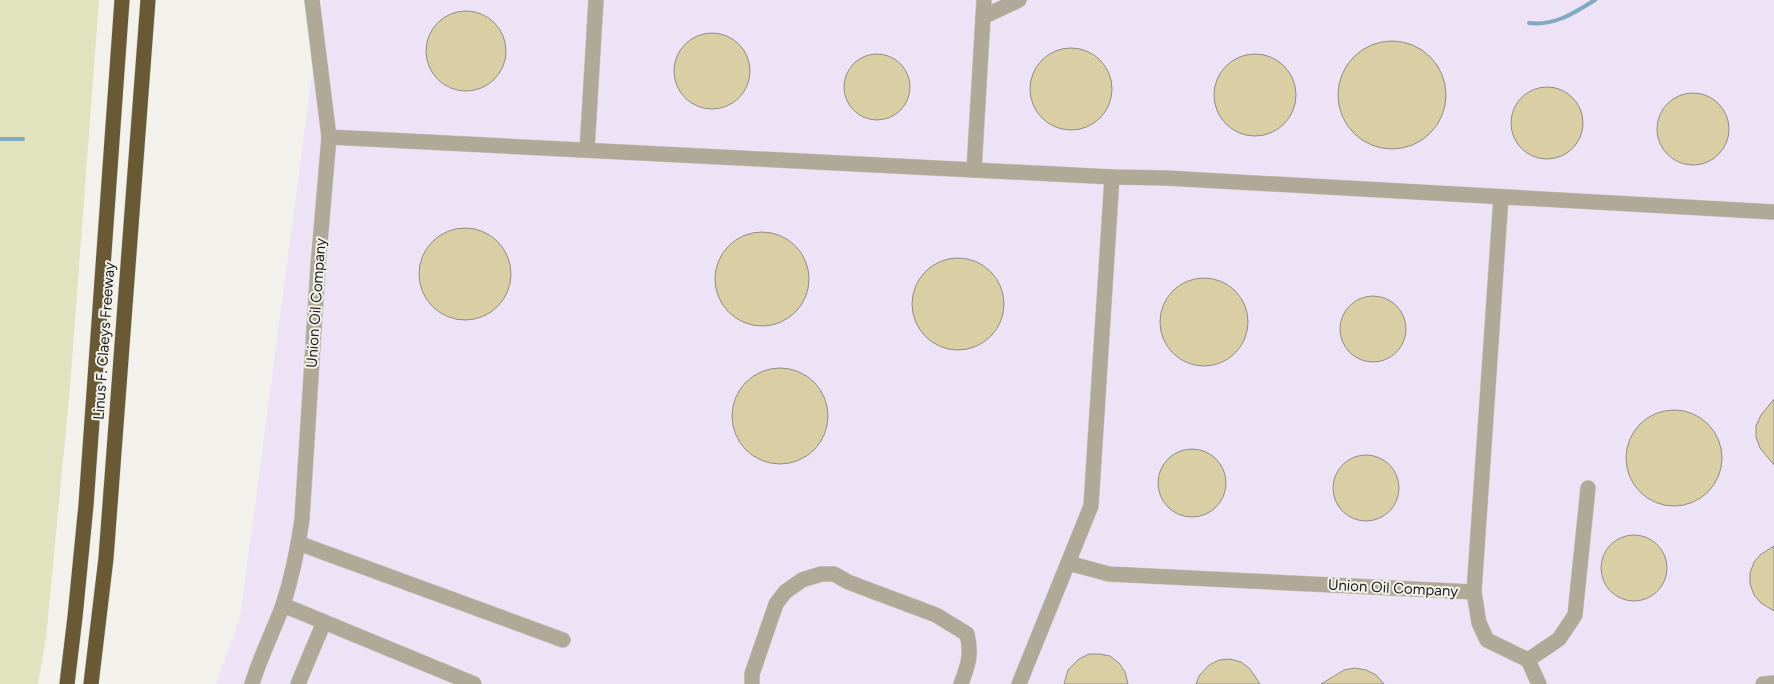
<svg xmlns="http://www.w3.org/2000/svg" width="1774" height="684" viewBox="0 0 1774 684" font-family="Figtree,sans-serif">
<rect width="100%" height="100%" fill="#f2f1eb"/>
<!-- industrial -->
<polygon fill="#eee2f6" points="322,0 1774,0 1774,684 216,684 240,618"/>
<!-- green -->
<polygon fill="#e1e3bf" points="0,0 99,0 70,387 46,638 38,684 0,684"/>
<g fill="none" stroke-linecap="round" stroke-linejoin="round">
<!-- stream -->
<g stroke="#7faac1" stroke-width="4">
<path d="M1529,23C1555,26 1574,13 1595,0"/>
<polyline points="0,139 23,139"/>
</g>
</g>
<!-- building -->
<g fill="#dacea4" stroke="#8e8d87">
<circle cx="466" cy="51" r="40"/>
<circle cx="712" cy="71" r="38"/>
<circle cx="1392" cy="95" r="54"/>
<circle cx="1071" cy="89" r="41"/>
<circle cx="877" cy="87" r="33"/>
<circle cx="1255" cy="95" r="41"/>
<circle cx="1547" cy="123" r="36"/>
<circle cx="1693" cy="129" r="36"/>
<circle cx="465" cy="274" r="46"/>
<circle cx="762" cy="279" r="47"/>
<circle cx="958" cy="304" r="46"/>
<circle cx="1204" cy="322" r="44"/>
<circle cx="1373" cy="329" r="33"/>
<circle cx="780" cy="416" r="48"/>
<polygon points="1774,399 1774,465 1760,448 1756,437 1756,426 1761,415"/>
<circle cx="1674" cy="458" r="48"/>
<circle cx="1192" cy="483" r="34"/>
<circle cx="1366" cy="488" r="33"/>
<circle cx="1634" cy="568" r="33"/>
<polygon points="1774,546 1774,611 1761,603 1754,595 1750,584 1750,573 1754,562 1760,555"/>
<polygon points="1089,654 1100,654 1110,656 1119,663 1125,672 1128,684 1064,684 1068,670 1079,659"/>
<polygon points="1230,659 1241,662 1250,669 1260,684 1196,684 1199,676 1209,665 1219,660"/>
<polygon points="1355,668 1366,670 1376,675 1384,684 1321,684 1344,670"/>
</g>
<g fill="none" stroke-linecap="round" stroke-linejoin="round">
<defs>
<g id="minor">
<polyline points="983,17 1019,0"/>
<polyline points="329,137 1112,177 1166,178 1774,212"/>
<polyline points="587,150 596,0"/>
<polyline points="974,170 984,0"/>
<polyline points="298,543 563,640"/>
<polyline points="1068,563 1109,574 1474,592 1501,197"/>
<polyline points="1474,592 1479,623 1487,640 1528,660 1539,684"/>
<polyline points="283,605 474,684"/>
<polyline points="1528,660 1559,639 1575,615 1588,488"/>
<path d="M252,684C260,657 273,632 283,605C292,577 298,548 302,519L318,266L329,137L312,0"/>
<polyline points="298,684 324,622"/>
<path d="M752,684V674L776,604L785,592L802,580L821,574H834L848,582L936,615L967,634C972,655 968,665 961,684"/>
<polyline points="1019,684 1091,506 1112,177"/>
<polyline points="1763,684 1774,683"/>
</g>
<g id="highway">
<polyline points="67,684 75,617 86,505 122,0"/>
<polyline points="91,684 106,558 148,0"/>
</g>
</defs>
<!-- minor casing -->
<use href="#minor" stroke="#d0cfca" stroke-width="16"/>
<!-- highway casing -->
<use href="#highway" stroke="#d0cfca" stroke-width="16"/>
<!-- minor -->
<use href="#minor" stroke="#b1a998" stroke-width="15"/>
<!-- highway -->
<use href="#highway" stroke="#695934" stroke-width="15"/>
</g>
<g text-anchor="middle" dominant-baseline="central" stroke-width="4" stroke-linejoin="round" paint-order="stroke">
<!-- street labels -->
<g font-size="15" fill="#1d1d1b" stroke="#f2f1eb">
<text transform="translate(316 303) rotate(-86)">Union Oil Company</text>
<text transform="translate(104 341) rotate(-86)">Linus F. Claeys Freeway</text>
<text transform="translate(1393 588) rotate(3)">Union Oil Company</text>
</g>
</g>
</svg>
